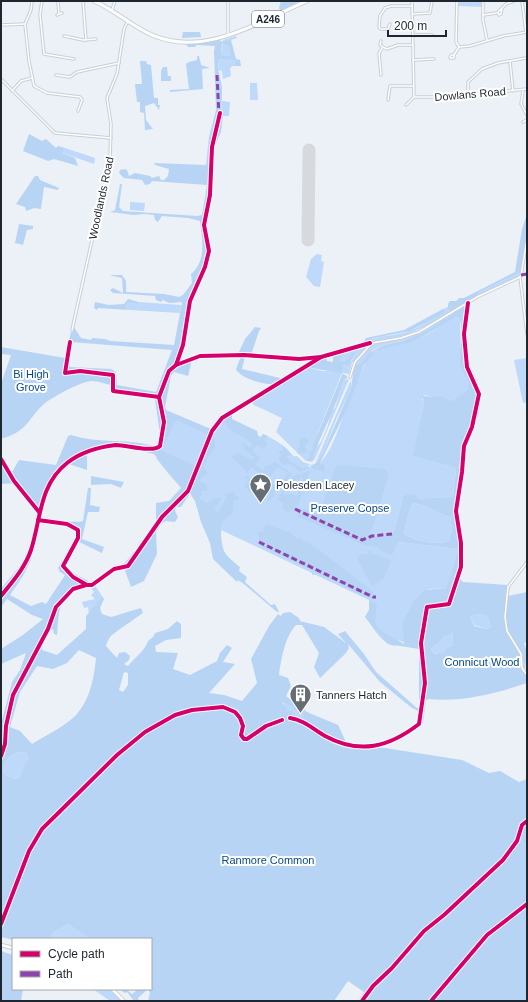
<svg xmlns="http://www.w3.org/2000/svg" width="528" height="1002" viewBox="0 0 528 1002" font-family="Arial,sans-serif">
<rect width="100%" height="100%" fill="#ebf1f6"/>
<!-- green -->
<g fill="#bed9f9">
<polygon points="458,1 482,2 482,7 458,6"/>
<polygon points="236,36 237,38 231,40 225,45 230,48 233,54 231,56 221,55 223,40"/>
<polygon points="220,59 237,61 237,63 230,68 231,76 223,79 222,71 218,70"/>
<polygon points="250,83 257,83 258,100 250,100"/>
<polygon points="222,101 230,102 229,116 221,116"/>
<polygon points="65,148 95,158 94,164 62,153"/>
<polygon points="130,202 145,203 144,211 130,210"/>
<polygon points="317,254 322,255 321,261 324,262 320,287 314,286 306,277 311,259"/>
<polygon points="521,272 517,278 478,296 479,292"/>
<polygon points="139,302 181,305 180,313 130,310 126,308 127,303 138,304"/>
<path d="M447,307L452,311C425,328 400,341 367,342L369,340C382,335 396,336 409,331C425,326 437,313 447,307Z"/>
<polygon points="454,312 454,314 416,337 381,346 373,350 351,377 355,363 372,344 398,340 416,334"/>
<path d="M455,317L460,319V347L476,391L466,393L451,401L424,395L422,399L424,401L414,456L456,468L453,497L426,498L423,500L403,497L394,531L390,534L398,542L458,549L446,588L428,589L402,623L405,643L398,640L400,643L399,645C385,650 373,627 365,617L369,610V600L316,575H312V573L221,530L224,520L219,513L195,494C182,493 164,468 156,458L162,451L174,422L177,421L207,435L213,433L218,424L224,417L257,431L258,436L261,437L263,434C271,438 279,442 286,448C291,452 292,456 298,459L294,456H297L303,462L312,465H308L312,469L322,472L320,463C343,440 352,366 377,351C386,345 399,346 410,342C427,337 440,325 455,317Z"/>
<polygon points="369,344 352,363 349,374 342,373 318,432 313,450 314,454 316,448 321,442 328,425 331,411 335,408 344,380 349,379 315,459 312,462 306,461 276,432 282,418 254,405 251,401 306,367 323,371 341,371 344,364 351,362 360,345"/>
<polygon points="357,347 345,363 336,360 333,355"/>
<polygon points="527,358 527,402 523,403 514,360"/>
<polygon points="351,380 351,388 340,412 338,415 323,453 315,464"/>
<path d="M414,503C426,505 437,513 450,517L452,529L449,541C437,545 413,542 404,533L410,508Z"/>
<polygon points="94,584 102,596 89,613 88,607 84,608 82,602 95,599 91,595 94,592 91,588"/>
<polygon points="479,614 487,616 491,627 487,629 474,625 470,616"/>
<polygon points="453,631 452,647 444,652 434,654 431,649 444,637"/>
<polygon points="283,702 287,705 291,704 295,706 297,710 305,712 303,719 286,711 282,703"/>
<path d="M18,752L26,753L30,757L19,778L15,779L4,774C1,764 9,756 18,752Z"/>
<polygon points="68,924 89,939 49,939 54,932"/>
<polygon points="93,989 110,989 123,1001 110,1001"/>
</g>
<!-- forest -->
<g fill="#b7d4f5" fill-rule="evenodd">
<polygon points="281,1 300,1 281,12 279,8"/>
<polygon points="183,32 200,32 201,37 182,38"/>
<path d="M219,40L223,42L231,40L236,59L240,60L241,66H233L237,61L220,59C215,71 223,80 222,93C222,100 221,108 221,116H223L221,132L215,145L211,202L207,226L211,249L209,261L193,297L182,358L183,363L192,360L188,376L174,372L171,376L165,407L166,410L211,429L215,441V447L203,466L208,474L200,479V481L207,485V491H202L200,498L207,503L216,498H222L214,509L218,512L227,497L225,494L233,492L239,500H234L232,515C218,519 220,539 224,551C227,557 235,563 240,567L239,571L247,577L245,582L271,605L275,604L279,612H277L244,584L238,580L237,582L213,559L210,543L201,522L195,501L189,492V495L181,507H176L175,511L178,517L175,522L166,521L162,523L156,532L157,554L144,581L131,587L123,565L150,533L156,521V503L169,501L181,488L154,454L123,447L106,448L87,454V470L69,464C52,482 44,493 40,517C51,518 73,524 83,521L88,488H91L90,505L100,507L99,512H88L82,539L104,547L102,553L79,542C72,548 65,559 64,569L87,580L90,584C80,583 67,595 62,603C58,611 58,626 57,635L54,634L53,629C46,634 43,642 42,650L57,655L86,629V616L102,596L104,599L100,608L102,614L111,617L141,608L143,613C140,615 111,635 110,637C108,640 107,643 106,646L117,658L119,653L125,652L130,656L129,660L124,664L128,666C134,658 145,651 148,641L153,637L155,633L168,629L177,621L181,624V638L166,640L155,646L156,652L178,653L173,669L190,675L217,661L220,653L227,645L232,648L223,662L235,664L209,693L224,695L242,701L257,683L251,659L269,626L278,614L281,616L283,613L290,612L299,618L300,621L324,627L346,643L338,634L345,631L364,654L376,672L417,708H419V649L388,644L365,617L369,610V600L377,604L375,622L378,629L404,644L402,623L414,601L425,590L446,588L458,549L398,542L392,555L381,551L378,547L364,545L297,516L298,513L294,509L288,512L283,510V503L277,499L293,476L310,471L297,507L303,510L306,509L316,514L323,504L326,493L331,489C332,480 331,470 339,465L385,469L389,474L375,521L367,539L390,535L394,531L403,497L408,494L416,495L417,498L423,500L426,498L453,497L456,468L413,456L424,402L422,396L442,397L451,401L467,391L469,383L460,364L461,325L460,319L456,317L420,338L409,343L385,348L376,351L370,358L363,366L348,407L320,463L324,465L325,470L322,472L312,469L310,466L316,463L323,453L351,388L354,367L356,365L361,364C378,339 393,347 416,336C430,330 441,320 454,314V312L469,304L466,334L468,361L478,384L481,398L478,416L465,446L464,472L458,509L463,554L460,579L463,582L508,585L510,587L508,596L527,592V642L524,643L527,652L525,670L527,672V683C494,694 462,702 428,699L426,701L423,723L421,724L420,712L412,708L380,682L348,644L349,648L346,653L320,678L314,667L319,653L302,625H296C285,636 281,660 279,675L288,678L291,686L286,696L307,712L338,725L346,742L462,760L489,773L500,771L519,782L527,779V1001H358L364,992L348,981L334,1001H148L150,993L148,989L138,998L139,1001H134L127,992L125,993L119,989H129L128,991L132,994L138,989H151V939H89L68,924L54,932L49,939H13V940L1,937V724L12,682L20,670L26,653L1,664V649L23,635L43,619L32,615L7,599L1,607V589L24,561L36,524L38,509L18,483L1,484V461L11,474L19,460L56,465L68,436L71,435C99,444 129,438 157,447L160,435L155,399L114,392L111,385C105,384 98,381 93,381C83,380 53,397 45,403C27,419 29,431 1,439V384L11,355L1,354V347L65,358L71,332H73L74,327L81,338L91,340L92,338L105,339L110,341L174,345L182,302L169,303L163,300L161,302L156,300L155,296L113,293L110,290L113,288L123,293L122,278L109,275H122L126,281V292L164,294L179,297L183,295L192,283L191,274C207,261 202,238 200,221L188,218L162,216L158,222L155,220L154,215L144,214L134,215L110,212L115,210L120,184H122L119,207L123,211L197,216L202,215L207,185L152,181L150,184L145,185L142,180L124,178L119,173L120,170L125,169L127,170L129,176L135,173L150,176L152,178L159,176L161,180H164L168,176L169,169L155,165L154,163L206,165L209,137L216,110L214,51L215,46L197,45L195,47H188L186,44ZM222,43L230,48L231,56L221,55ZM71,342L172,350L156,392L117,385L116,372L111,369L70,367L69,359ZM177,421L207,435L196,466L162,451L174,423ZM300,478H303L297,497L293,494H283L293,483L297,485ZM414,503C426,505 437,513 450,517L452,529L449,541C437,545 413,542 404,533L410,508ZM38,521L72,526L77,534L58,568L60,572L65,575L46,604L42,602L31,606L10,595L23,576L31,560ZM479,614L487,616L491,627L487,629L474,626L470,616ZM453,632L452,647H448L444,652L434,654L431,649L444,637ZM79,650L96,658C94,678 90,700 76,715C66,726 44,736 32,744L20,731L10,727L20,692L37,666L53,669L67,663ZM124,672L128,673V685L123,692L119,690ZM283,702L287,705L295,706L294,709L304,712L303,718L294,715L291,711H286L287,708L282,704ZM18,752L26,753L29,757L19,778L15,779L4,774C1,764 9,756 18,752Z"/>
<polygon points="197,56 199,56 201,65 210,68 202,69 203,89 170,92 170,90 189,89 186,64 189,62 197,60"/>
<polygon points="140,61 146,61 147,64 151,65 154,98 158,98 158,105 160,105 159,110 154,103 145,106 146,120 153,129 145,130 144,113 140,112 140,102 137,102 135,84 142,84"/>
<polygon points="163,67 167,67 168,76 171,76 171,81 161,81 161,71"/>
<polygon points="29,134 42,141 46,139 56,148 58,146 65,148 62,153 75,158 78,166 54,159 48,161 23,151"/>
<polygon points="35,176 38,176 40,180 59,188 58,190 44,187 41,209 34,208 26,211 25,207 16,204"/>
<polygon points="527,214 527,235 521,272 479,292 478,296 452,311 448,309 448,304 450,301 456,301 459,298 464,298 515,272 522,229"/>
<polygon points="19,224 33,226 33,229 27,230 23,245 15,243"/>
<polygon points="128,299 139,302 138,304 127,303 126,308 130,310 98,308 97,310 94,308 95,302 109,305 124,304"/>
<polygon points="443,309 445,312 410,331 374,338 363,343 366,338 404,330"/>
<polygon points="255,327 261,328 259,331 251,355 238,354 245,339"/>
<path d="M360,345L349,365L344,364L341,373L347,376V378L344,380C336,408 321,433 312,460L308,461L311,450H313V445L342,375L341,373L306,367L326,357L327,361L333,362V355L341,352L342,356L339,361L345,362L357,347Z"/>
<path d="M241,356H245L242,369L284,379C281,381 278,383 275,384C267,386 239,378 236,369Z"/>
<polygon points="232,412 232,419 257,431 258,436 261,437 263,434 268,436 265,439 267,445 262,449 258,445 253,448 253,452 260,458 256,465 263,471 265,470 264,466 269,466 275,462 292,474 280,490 274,492 274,496 269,501 267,501 269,495 262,488 263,487 275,484 279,478 284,479 288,473 278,467 261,487 257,485 250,491 244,486 248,482 244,476 249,480 245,476 246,475 253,480 259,473 251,467 247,474 242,466 231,457 239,453 251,460 254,457 243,448 244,447 241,443 246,444 250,448 252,445 251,442 228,428 227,424 222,422 218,424"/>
<polygon points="306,437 309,442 304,447 307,449 307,452 298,454 297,452 300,444 299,440"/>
<polygon points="283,446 291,455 286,456 290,461 303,469 306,467 309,468 301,472 290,464 285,465 280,462 279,458 282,455 278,451 283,450 282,448"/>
<polygon points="91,476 124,482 121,488 111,484 91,485"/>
<polygon points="268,525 290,532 297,539 300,538 322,552 372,591 376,600 369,598 260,545 258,533 260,531 264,532 263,528"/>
<polygon points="368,550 371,553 391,561 384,578 372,586 357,558 362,554 368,554"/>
<polygon points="1,951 13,955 13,989 23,989 21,1001 1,1001"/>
</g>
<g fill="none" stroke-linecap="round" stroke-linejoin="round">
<!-- runway -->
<polyline stroke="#d6dade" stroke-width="13" points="308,240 309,150"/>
<defs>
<g id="street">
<polyline points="32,1 31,10 25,24 29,61 34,86 47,93 80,97 82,100 78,111"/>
<polyline points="42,1 40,14 44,54 74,59"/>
<polyline points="58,1 59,14"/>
<polyline points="83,1 86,40"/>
<polyline points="228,1 228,35"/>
<polyline points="412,1 414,97"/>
<polyline points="457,1 456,42 459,47"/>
<polyline points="483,1 483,20 487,40"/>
<polyline points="522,1 526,32"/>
<polyline points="502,8 501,14 499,15 498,12 506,4 514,1"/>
<polyline points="112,10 115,1"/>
<polyline points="413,14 430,13 432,1"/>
<polyline points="57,15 62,13"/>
<polyline points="483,15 497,13"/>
<polyline points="390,24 388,29 381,29 379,27 380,16 385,8 391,6 412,6"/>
<polyline points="1,25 25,24"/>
<polyline points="413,35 432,35"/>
<polyline points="64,36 83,40 96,39"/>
<polyline points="381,41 380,45 383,47"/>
<polyline points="459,47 470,46 503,36 527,32"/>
<polyline points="454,55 454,58 450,58 451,55 454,55 459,47"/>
<polyline points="413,60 434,59"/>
<polyline points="510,62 513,91"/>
<polyline points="56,75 70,77 77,72 119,63"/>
<polyline points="381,75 379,53 383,47 387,49 398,45 413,45"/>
<polyline points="1,79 55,133 111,138"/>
<polyline points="12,91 21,81 32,78"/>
<polyline points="523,91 521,104 527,115"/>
<polyline points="468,95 468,82 482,69 498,63 526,58"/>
<polyline points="414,97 445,97 527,89"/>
<polyline points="388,100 390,86 413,86"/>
<polyline points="406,105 414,97"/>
<polyline points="523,122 527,120"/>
<polyline points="521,276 527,239"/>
<polyline points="520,277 527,334"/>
<polyline points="72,330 110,160 111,124 107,98 117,74 124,29 128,21"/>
<polyline points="350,377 355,362 372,343 401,338 419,332 477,297 520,277"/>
<polyline points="527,562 508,587 505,617 507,631 521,654 522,668 527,675"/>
<polyline points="431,1001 487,935 527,904"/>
</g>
<g id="secondary">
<polyline points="1,945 13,948"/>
<polyline points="112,989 124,1001"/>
</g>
<path id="primary" d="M94,1C115,10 131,26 152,35C206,58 259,21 307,1"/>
</defs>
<!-- street casing -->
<use href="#street" stroke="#c8cfd6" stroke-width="3.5"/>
<!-- secondary casing -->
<use href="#secondary" stroke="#c8cfd6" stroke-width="4.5"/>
<!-- primary casing -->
<use href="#primary" stroke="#c8cfd6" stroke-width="5"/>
<!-- street -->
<use href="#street" stroke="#fcfdfe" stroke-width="1.5"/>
<!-- secondary -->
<use href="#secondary" stroke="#fcfdfe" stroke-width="2.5"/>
<!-- primary -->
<use href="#primary" stroke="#fcfdfe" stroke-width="3"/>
<!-- quiet -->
<g stroke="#8e44ad" stroke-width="3" stroke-dasharray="6 3" stroke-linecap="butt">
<polyline points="217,75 219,116"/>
<polyline points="521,275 527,274"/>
<polyline points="295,509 362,540 372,536 392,534"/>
<polyline points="259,542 373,597 376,597"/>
</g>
<defs>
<g id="cycleway">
<polyline points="70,342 65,373 80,371 113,375 113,391 159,397"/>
<polyline points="176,365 183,345 190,301 205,267 209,251 204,225 210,195 212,147 220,113"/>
<polyline points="1,459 14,481 39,512"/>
<polyline points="38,520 67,524 78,530 78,538 63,566 73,577 87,585"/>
<path d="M1,596C12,582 25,568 31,550C41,519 39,485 67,463C81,452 98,447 116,445C127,445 153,453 160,446L164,422L159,397L169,371L176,365L200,356L244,355L299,359L321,357L370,343"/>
<path d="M290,718C304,720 313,729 325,736C360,755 389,747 419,724L425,683L421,643L427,607L449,604L461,567V543L456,511L462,472L464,446L472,427L479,394L467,367L464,334L468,303"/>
<polyline points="1,756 5,744 6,726 13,695 48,629 56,607 73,589 86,585 92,585 114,569 128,566 162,517 188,491 212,431 222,418 321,357"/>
<polyline points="1,924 29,851 42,829 117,755 145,732 175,715 192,710 223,707 235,712 240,718 243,726 241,735 244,739 247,739 266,726 282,720"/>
<polyline points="362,1001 373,986 392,968 424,931 444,915 503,860 517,841 522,825 527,821"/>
<polyline points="431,1001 487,935 527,904"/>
</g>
</defs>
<!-- cycleway casing -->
<use href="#cycleway" stroke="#fff" stroke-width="6"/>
<!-- cycleway -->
<use href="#cycleway" stroke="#d6006c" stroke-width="4"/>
</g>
<!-- icons -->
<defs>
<symbol id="sight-pin" viewBox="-11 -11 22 30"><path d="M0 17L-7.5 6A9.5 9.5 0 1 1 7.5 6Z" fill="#666d75" stroke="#fff"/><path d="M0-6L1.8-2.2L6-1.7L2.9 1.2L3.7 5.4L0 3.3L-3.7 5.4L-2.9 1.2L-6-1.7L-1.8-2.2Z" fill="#fff"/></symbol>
<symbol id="building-pin" viewBox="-11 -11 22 30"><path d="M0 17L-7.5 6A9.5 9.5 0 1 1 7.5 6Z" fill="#666d75" stroke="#fff"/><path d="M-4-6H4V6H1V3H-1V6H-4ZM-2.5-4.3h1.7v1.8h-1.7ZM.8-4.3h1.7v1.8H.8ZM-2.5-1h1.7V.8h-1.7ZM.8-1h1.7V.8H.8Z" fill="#fff"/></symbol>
</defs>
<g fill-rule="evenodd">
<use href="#sight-pin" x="248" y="472" width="25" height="34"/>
<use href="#building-pin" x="288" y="682" width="25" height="34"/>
</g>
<g text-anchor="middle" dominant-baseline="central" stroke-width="4" stroke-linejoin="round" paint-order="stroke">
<!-- shield labels -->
<rect fill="#fff" stroke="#62676e" stroke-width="1" x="252" y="11" width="32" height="16" rx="3"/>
<g font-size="10" font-weight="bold" fill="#1e2630">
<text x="268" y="19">A246</text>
</g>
<!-- street labels -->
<g font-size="11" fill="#1e2630" stroke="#fff">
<text transform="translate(470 94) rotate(-5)">Dowlans Road</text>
<text transform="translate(101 198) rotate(-78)">Woodlands Road</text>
</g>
<!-- park labels -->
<g font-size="11" fill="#074885" stroke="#fff">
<text x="31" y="374">Bi High<tspan x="31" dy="13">Grove</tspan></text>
<text x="350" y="508">Preserve Copse</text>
<text x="482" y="662">Connicut Wood</text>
<text x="268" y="860">Ranmore Common</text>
</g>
<!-- poi labels -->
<g font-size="11" fill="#1e2630" stroke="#fff" text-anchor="start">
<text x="276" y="485">Polesden Lacey</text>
<text x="316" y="695">Tanners Hatch</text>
</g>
</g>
<!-- border -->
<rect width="528" height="1002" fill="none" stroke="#1e2630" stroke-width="4"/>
<!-- legend -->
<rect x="12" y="938" width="140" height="52" fill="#ffffff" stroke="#a5a8ac"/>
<rect x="20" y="951" width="20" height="6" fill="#d6006c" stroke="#a5a8ac"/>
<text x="48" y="958" font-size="12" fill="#1e2630">Cycle path</text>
<rect x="20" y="971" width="20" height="6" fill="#8e44ad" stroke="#a5a8ac"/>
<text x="48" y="978" font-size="12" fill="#1e2630">Path</text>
<!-- scale -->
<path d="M388 30v6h58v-6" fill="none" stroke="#1e2630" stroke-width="2"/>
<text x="394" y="30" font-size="12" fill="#1e2630" stroke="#ffffff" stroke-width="3" paint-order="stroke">200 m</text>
</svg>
